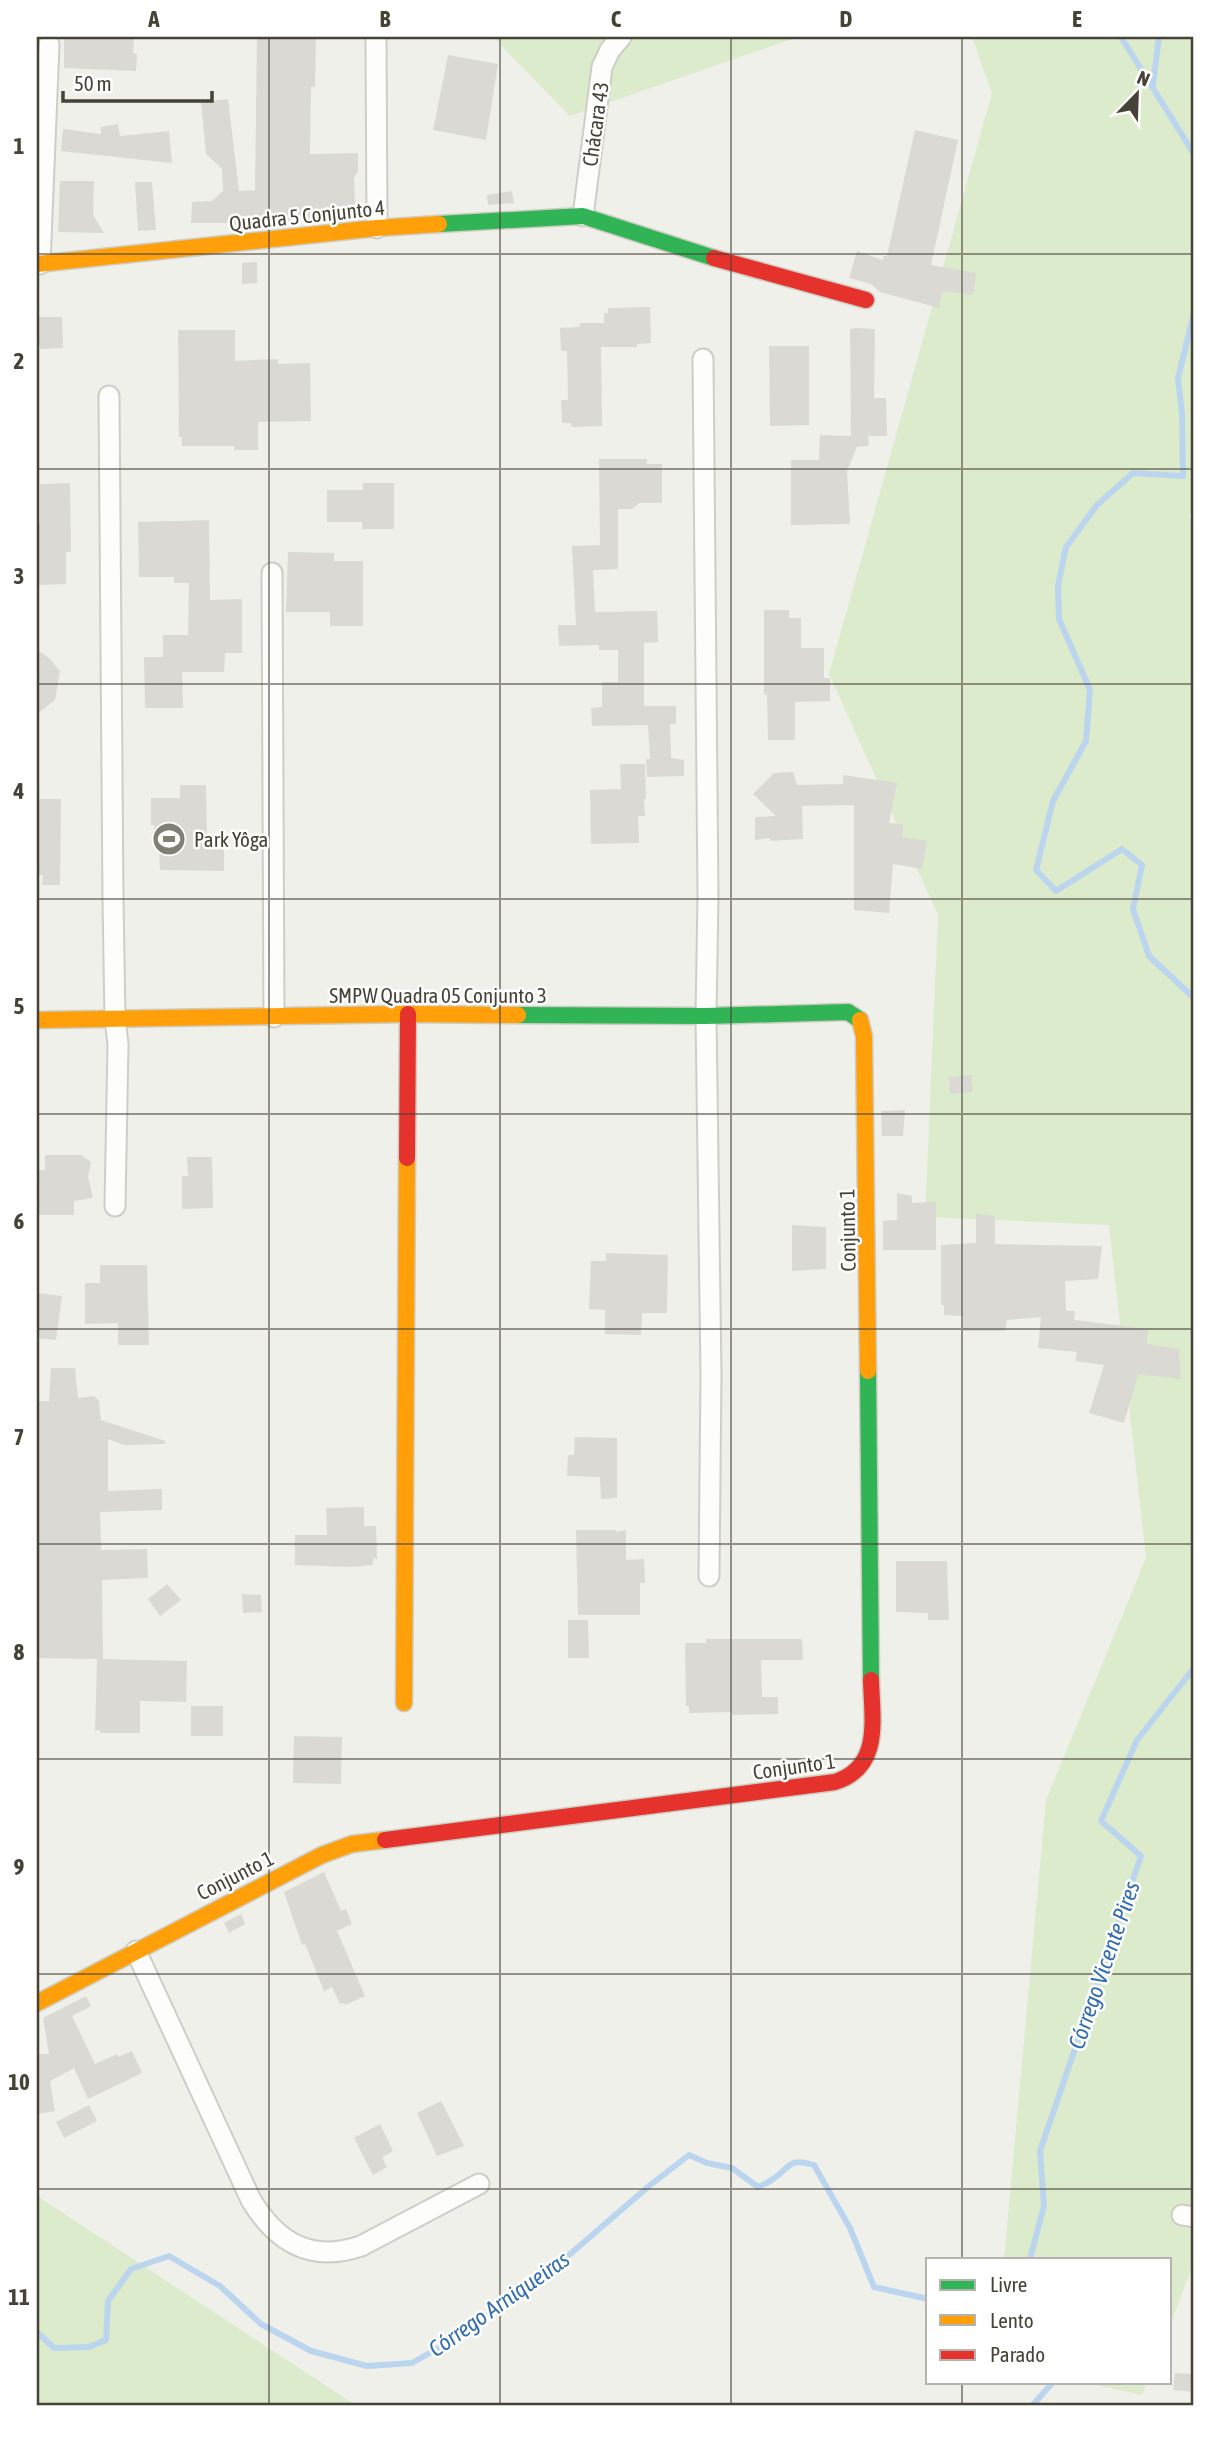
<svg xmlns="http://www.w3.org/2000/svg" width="1231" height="2443" viewBox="0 0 1231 2443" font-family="'Asap Condensed',sans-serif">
<rect width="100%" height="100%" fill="#f0f0eb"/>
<!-- green -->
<g fill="#dbebcb">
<polygon points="493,37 798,37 570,116"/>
<polygon points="972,37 1194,37 1194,509 1188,516 1194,524 1194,2262 1170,2325 1170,2259 1004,2259 1046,1800 1146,1558 1109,1225 925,1217 938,915 829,674 992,93"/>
<polygon points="37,2196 357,2406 37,2406"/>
<polygon points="1081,2382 1147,2382 1142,2395"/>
</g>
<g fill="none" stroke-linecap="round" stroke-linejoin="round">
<!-- stream -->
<g stroke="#bcd5ee" stroke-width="6">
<polyline points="1121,37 1194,154"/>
<polyline points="1153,84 1159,37"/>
<polyline points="1194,313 1178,378 1182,414 1183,476 1133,473 1097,505 1066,547 1058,585 1059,619 1090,690 1086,741 1053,801 1036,870 1056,891 1122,849 1142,865 1133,909 1149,956 1194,998"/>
<polyline points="1030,2259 1044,2206 1040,2151 1141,1856 1101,1821 1137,1740 1194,1668"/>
<path d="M37,2332L54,2348L89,2347L106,2340L108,2301L131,2269L169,2256L220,2286L261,2324L311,2351L367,2366L412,2363L456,2338L554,2268L649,2186L689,2155L707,2163L732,2168L758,2187C763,2185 769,2182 773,2179C791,2167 788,2157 814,2165L850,2228L874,2287L928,2299"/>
<polyline points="1032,2406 1053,2382"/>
</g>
</g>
<!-- building -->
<g fill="#dad9d3">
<polygon points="64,37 134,37 133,53 137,54 136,71 64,68"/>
<polygon points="257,37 316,39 315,87 311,87 310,154 358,153 358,171 354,178 355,206 336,207 336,216 245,225 233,225 233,223 191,223 192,202 212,201 223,191 222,169 206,154 201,102 228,99 239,191 255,190"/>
<polygon points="448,55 498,64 486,140 433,130"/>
<polygon points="118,124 120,136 169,131 172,163 61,151 63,129 101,134 101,127"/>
<polygon points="915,130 958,140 931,265 976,273 973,295 942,291 939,308 880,292 871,284 849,278 857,251 883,260 883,256 887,256"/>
<polygon points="60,181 94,181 93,215 104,233 58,232"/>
<polygon points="135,182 152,182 156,230 138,231"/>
<polygon points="512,191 514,203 488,205 487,195"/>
<polygon points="257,262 257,283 242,284 242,263"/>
<polygon points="650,307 651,343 637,344 637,347 601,347 602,426 572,427 571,423 562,423 561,400 568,400 567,351 561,351 560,328 580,327 580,323 604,323 604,313 608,313 608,308"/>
<polygon points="37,317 62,317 63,348 40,349 40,346 37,346"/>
<polygon points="855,328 875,329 874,398 886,398 887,436 868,436 869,446 857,447 847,471 850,524 791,525 791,460 819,460 820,435 851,436 850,329"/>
<polygon points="178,330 235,330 235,361 278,359 278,364 310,363 311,421 258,422 258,450 234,450 234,446 182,446 182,437 179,437"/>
<polygon points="769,346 809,346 809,425 770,426"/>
<polygon points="599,459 647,459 647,464 662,464 662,503 639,503 632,509 618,509 618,569 593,570 595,612 657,611 658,642 644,643 644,706 676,706 676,724 670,724 671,758 684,760 684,776 647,777 646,759 650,759 648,725 592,726 591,708 602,707 602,682 618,682 618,650 599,650 599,645 559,646 558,625 576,625 572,546 600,545"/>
<polygon points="70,483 71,552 66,552 66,584 37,585 37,524 40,524 40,484"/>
<polygon points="363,483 394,483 394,529 362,529 362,522 327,522 327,490 363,490"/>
<polygon points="209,520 210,600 242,599 242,653 225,653 224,672 182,672 183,708 145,708 144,657 163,657 163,635 188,635 189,583 174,583 174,577 139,577 138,522"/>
<polygon points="288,552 334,553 334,561 363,561 363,626 330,626 330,612 286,612"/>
<polygon points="764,610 789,610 789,618 801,618 801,648 824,648 824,678 830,678 830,701 795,702 795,740 768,740 767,694 764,695"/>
<polygon points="37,650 49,658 60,671 55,700 37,714"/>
<polygon points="620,764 645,764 646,799 644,799 645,816 638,816 639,843 591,844 590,790 621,789"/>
<polygon points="793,772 797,785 843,784 843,775 897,783 889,823 903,824 902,837 927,841 922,869 893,864 889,913 854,910 854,805 802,806 803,839 770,841 770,838 755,840 755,817 776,816 753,794 774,773"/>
<polygon points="180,785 206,785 207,837 224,837 224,871 160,870 159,844 154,844 154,825 151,825 151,798 180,798"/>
<polygon points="41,799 61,799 60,885 42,885 43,875 37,875 37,801"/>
<polygon points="971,1075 973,1092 950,1094 949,1077"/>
<polygon points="905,1110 903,1136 882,1136 881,1111"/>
<polygon points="45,1155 81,1155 91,1162 88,1177 93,1198 74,1201 74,1215 37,1215 37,1170 45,1170"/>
<polygon points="187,1157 212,1157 213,1208 182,1209 182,1176 188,1176"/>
<polygon points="897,1193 912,1196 912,1203 936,1202 936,1250 883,1250 883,1221 897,1220"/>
<polygon points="976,1214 995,1216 995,1244 1102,1246 1098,1279 1065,1281 1066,1311 1075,1311 1074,1320 1148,1329 1147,1344 1179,1349 1181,1379 1138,1374 1124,1423 1089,1413 1104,1365 1075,1361 1077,1352 1038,1348 1041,1317 1007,1320 1005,1331 963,1331 963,1316 944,1315 944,1305 941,1305 941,1245 976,1243"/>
<polygon points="792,1225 826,1227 826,1269 792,1271"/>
<polygon points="606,1253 668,1255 667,1313 642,1313 641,1335 605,1334 605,1310 589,1309 591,1261 606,1261"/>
<polygon points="100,1265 147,1265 149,1345 118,1345 118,1323 85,1324 85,1283 100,1283"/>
<polygon points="37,1293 62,1296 56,1340 37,1338"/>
<polygon points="51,1368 75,1368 78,1398 94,1396 99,1401 101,1420 165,1441 165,1444 124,1445 108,1439 108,1491 162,1489 162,1510 100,1512 101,1550 147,1549 148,1578 102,1580 103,1659 187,1661 186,1702 140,1701 140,1733 100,1733 100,1730 95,1731 97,1659 37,1658 37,1401 49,1401"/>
<polygon points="575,1437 617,1438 617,1498 601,1499 600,1477 567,1476 568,1455 574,1455"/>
<polygon points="364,1507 364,1526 376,1526 377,1559 373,1558 373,1565 350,1567 295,1565 295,1535 327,1535 326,1508"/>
<polygon points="576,1530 616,1530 616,1532 626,1530 626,1560 644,1559 645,1583 640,1583 640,1615 578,1615"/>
<polygon points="896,1561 947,1561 949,1620 928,1620 928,1613 896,1612"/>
<polygon points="167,1584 181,1600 160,1616 148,1599"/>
<polygon points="242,1594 261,1595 262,1612 243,1613"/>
<polygon points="568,1620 588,1620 589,1658 568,1658"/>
<polygon points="706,1639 802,1639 803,1660 761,1660 762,1697 778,1697 778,1714 732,1715 732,1712 689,1713 689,1706 686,1706 685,1643 706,1643"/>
<rect x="191" y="1706" width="32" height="30"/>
<polygon points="294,1736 342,1737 341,1784 293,1783"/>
<polygon points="324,1872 341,1911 346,1909 352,1924 337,1931 365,1996 345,2005 344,2003 340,2004 332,1987 324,1991 305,1944 302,1945 284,1892"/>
<polygon points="241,1914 245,1924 229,1933 224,1923"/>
<polygon points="86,1996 91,2006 72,2016 95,2064 117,2054 118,2057 132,2051 142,2073 88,2099 74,2068 50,2081 55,2111 37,2114 37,2054 49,2054 43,2018"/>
<polygon points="441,2101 464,2146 437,2156 417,2113"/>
<polygon points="89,2105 97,2121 64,2138 56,2122"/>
<polygon points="380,2124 393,2151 382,2157 387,2167 373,2175 354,2138"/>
<polygon points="1175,2373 1194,2374 1194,2392 1173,2390"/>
</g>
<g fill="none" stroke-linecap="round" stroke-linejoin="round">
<defs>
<g id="street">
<polyline points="376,37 377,228"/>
<polyline points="583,216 602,67 610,50 621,37"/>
<polyline points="40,264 49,44"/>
<polyline points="703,359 708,896 706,1016 711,1375 709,1576"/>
<polyline points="109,396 113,899 115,1019 118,1044 115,1206"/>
<polyline points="272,573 274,1017"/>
<path d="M136,1951L251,2200C277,2243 311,2263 361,2246L479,2184"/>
<polyline points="1182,2215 1194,2217"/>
</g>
<g id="fast">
<polyline points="439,224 583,216 714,258"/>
<polyline points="518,1015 706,1016 848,1012 860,1020"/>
<polyline points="868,1371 871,1680"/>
</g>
<g id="slow">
<polyline points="37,264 377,228 439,224"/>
<polyline points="37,1020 408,1014 518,1015"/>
<polyline points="860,1020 864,1036 868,1371"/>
<polyline points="404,1703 407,1158"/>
<polyline points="37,2003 322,1855 352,1844 385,1840"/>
</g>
<g id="jam">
<polyline points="714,258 866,300"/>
<polyline points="407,1158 408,1014"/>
<path d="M385,1840L835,1782C882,1767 872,1720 871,1680"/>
</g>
</defs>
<!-- street casing -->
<use href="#street" stroke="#cecdc8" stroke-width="23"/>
<!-- fast casing -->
<use href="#fast" stroke="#cfcdc2" stroke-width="19"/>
<!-- slow casing -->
<use href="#slow" stroke="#cfcdc2" stroke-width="19"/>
<!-- jam casing -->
<use href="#jam" stroke="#cfcdc2" stroke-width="19"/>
<!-- street -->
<use href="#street" stroke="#fdfdfc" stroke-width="19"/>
<!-- fast -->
<use href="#fast" stroke="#30b455" stroke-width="16"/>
<!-- slow -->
<use href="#slow" stroke="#ff9f0a" stroke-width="16"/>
<!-- jam -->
<use href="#jam" stroke="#e5322d" stroke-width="16"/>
</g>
<!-- grid -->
<path fill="none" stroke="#474236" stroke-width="2" stroke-opacity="0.55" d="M269,37V2406M500,37V2406M731,37V2406M962,37V2259M37,254H1194M37,469H1194M37,684H1194M37,899H1194M37,1114H1194M37,1329H1194M37,1544H1194M37,1759H1194M37,1974H1194M37,2189H1194M962,2382V2406"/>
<!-- icons -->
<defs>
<symbol id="stadium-disc" viewBox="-11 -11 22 22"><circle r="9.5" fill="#827f75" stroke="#fff"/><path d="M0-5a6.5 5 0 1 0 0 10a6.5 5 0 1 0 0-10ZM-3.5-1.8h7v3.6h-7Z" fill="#fff"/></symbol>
</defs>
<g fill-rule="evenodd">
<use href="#stadium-disc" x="150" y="820" width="38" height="38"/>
</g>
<g text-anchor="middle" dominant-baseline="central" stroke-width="5" stroke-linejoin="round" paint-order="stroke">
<!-- street labels -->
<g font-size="21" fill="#474236" stroke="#fff">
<text transform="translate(595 124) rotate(-82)">Chácara 43</text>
<text transform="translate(307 215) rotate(-6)">Quadra 5 Conjunto 4</text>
<text x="438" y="995">SMPW Quadra 05 Conjunto 3</text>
<text transform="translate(847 1230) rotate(-91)">Conjunto 1</text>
<text transform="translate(794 1766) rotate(-8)">Conjunto 1</text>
<text transform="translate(235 1875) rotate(-27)">Conjunto 1</text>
</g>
<!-- poi labels -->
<g font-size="21" fill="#474236" stroke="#fff" text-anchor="start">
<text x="194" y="839">Park Yôga</text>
</g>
<!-- water labels -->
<g font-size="23" font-style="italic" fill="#326eb0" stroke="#fff">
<text transform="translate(1104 1965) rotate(-71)">Córrego Vicente Pires</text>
<text transform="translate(499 2304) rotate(-35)">Córrego Arniqueiras</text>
</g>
</g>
<!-- border -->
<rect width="1231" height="2443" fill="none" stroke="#ffffff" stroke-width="77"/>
<!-- legend -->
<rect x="926" y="2258" width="245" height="126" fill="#ffffff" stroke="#b5b3af" stroke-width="2"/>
<rect x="940" y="2280" width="35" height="10" fill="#30b455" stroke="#b5b3af" stroke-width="2"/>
<text x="990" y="2292" font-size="21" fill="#474236">Livre</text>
<rect x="940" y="2315" width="35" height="10" fill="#ff9f0a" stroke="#b5b3af" stroke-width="2"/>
<text x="990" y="2328" font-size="21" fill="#474236">Lento</text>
<rect x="940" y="2350" width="35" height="10" fill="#e5322d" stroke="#b5b3af" stroke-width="2"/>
<text x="990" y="2362" font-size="21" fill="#474236">Parado</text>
<!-- north arrow -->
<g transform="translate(1137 94) rotate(23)" stroke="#ffffff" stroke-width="5" paint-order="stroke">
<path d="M0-5L12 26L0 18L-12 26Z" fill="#474236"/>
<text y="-10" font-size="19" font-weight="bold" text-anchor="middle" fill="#474236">N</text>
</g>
<!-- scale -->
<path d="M63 91v10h149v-10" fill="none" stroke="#474236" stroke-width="3.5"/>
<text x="74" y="91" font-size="21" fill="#474236" stroke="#ffffff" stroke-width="5" paint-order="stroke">50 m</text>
<rect x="38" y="38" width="1154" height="2366" fill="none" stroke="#474236" stroke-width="2.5"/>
<g font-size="23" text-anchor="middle" font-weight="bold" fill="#474236">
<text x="154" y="27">A</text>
<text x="385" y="27">B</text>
<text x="616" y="27">C</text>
<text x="846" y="27">D</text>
<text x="1077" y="27">E</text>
<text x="19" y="154">1</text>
<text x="19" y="369">2</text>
<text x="19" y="584">3</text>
<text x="19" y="799">4</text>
<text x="19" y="1014">5</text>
<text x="19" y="1229">6</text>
<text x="19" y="1445">7</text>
<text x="19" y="1660">8</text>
<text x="19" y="1875">9</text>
<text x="19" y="2090">10</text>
<text x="19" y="2305">11</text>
</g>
</svg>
